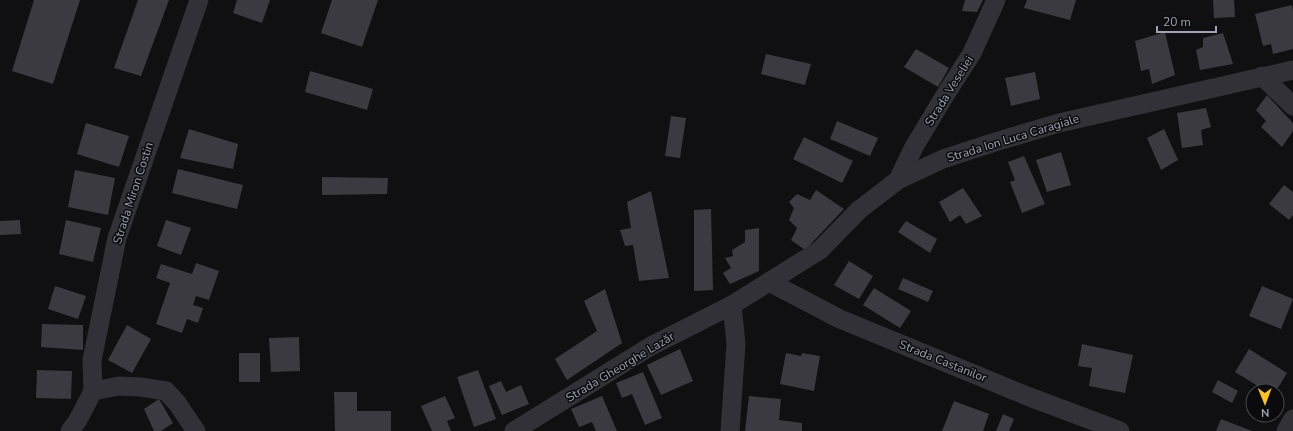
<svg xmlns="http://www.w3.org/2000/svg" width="1293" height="431" viewBox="0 0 1293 431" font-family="'Nunito Sans',sans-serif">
<rect width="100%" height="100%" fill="#101012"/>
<!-- building -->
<g fill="#3a3a40">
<polygon points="34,0 80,0 53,84 12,71"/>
<polygon points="138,0 169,0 141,76 114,68"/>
<polygon points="237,0 270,0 262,23 233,13"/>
<polygon points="332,0 378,0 362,47 321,33"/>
<polygon points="965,0 983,0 977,12 962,11"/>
<polygon points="1027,0 1076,0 1070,20 1024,8"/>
<polygon points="1213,0 1234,0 1235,17 1214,18"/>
<polygon points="1292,5 1293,11 1293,49 1273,54 1271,44 1263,46 1255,14"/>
<polygon points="1165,32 1175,75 1152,84 1149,69 1141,71 1135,41"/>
<polygon points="1223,33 1233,64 1200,70 1196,50 1203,47 1203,38"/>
<polygon points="916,49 949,68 938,87 904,67"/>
<polygon points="766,54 811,64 805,85 761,74"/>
<polygon points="310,71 373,89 367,110 305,92"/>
<polygon points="1035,72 1040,99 1011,106 1005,78"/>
<polygon points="1267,95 1293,123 1293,131 1282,147 1261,127 1266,121 1256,110"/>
<polygon points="1206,108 1211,127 1201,130 1203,145 1182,148 1177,113"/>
<polygon points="671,116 686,118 680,158 665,156"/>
<polygon points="837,121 878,138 870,156 830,139"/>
<polygon points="86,123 129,136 119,167 77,154"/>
<polygon points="189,129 238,144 233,169 180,158"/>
<polygon points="1164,129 1178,160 1161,170 1147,138"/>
<polygon points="804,137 853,161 842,183 793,159"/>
<polygon points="1061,152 1071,185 1047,192 1036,160"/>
<polygon points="1024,156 1045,204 1022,213 1010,182 1015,180 1008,162"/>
<polygon points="178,169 243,185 237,209 172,193"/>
<polygon points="75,170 115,178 108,215 68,207"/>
<polygon points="322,177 388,178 387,194 322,195"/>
<polygon points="1284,185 1293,192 1293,215 1289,220 1269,204"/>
<polygon points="963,188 982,216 966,224 960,215 950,222 939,202"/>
<polygon points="816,190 844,209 805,250 791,240 797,228 789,220 794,208 789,202 797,194 810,200"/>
<polygon points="651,191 669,278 639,281 633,245 625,246 620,230 631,228 627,202"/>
<polygon points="711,209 713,290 694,291 694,210"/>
<polygon points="20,220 21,234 0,235 0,221"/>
<polygon points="66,220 101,228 93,262 59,254"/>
<polygon points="166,220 191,228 181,255 157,246"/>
<polygon points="906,221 937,239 930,253 898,232"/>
<polygon points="759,228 759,271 730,284 723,273 731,268 725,258 733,256 732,250 745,242 745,230"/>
<polygon points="849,261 873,276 859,299 834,285"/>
<polygon points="196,263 219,271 209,300 196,296 193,305 203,308 198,323 187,319 182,333 156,324 170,283 156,278 161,264 192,274"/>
<polygon points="903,278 933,291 928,302 898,289"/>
<polygon points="55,286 86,296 78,319 48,309"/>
<polygon points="1262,286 1293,299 1281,329 1249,316"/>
<polygon points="874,288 911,311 900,328 863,305"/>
<polygon points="605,289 622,343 567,380 555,359 597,331 584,301"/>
<polygon points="42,324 83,325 83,350 41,347"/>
<polygon points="127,325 151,339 132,373 108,360"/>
<polygon points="299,337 300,371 271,372 269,338"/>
<polygon points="1082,344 1133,355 1125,393 1089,386 1092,368 1078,366"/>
<polygon points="680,349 693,381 661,395 647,365"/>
<polygon points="1249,349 1287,373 1276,391 1266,391 1235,372"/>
<rect x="239" y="353" width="21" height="29"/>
<polygon points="786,353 801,356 802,353 820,356 814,391 780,384"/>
<polygon points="37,370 72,371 71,399 36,398"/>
<polygon points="478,370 496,419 474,427 457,377"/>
<polygon points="643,372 662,418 645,425 632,394 622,398 616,383"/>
<polygon points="1218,380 1238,391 1232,403 1212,392"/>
<polygon points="501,381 506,392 521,385 529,404 502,415 489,386"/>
<polygon points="334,392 357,392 357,411 391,411 391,431 335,431"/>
<polygon points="445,396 455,418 447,421 451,431 432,431 421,406"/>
<polygon points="602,396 617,431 596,431 592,422 579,427 571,409"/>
<polygon points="749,396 781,399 779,420 802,423 802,431 745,431"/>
<polygon points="159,399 173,423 161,431 154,431 144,409"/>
<polygon points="954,401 989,414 983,431 942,431"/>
<polygon points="1003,414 1014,419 1009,431 996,431"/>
<polygon points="1221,419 1252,431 1216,431"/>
</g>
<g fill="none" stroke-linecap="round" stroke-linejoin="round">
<!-- minor -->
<g stroke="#313137" stroke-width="19">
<polyline points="1262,76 1293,106"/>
<polyline points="898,180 914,147 942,100 972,53 996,0"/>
<polyline points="769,282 840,319 1027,396 1120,431"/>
<polyline points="93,391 92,360 117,238 199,0"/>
<polyline points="93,391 119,386 141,387 166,391 177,403 196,431"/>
<polyline points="70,431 78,420 93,391"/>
<polyline points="514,431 651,346 732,305 820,250 859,210 898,180 943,159 995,142 1059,123 1293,70"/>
<polyline points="730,431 736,344 732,305"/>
<polyline points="1286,431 1293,419"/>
</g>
</g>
<g text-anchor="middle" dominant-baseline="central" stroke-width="3" stroke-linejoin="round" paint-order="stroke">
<!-- street labels -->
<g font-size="12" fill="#a0a4b4" stroke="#0b0b0d">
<text transform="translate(949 91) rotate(-58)">Strada Veseliei</text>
<text transform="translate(1013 138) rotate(-17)">Strada Ion Luca Caragiale</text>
<text transform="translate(133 193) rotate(-72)">Strada Miron Costin</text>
<text transform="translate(943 361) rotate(22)">Strada Castanilor</text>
<text transform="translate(620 367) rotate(-31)">Strada Gheorghe Lazăr</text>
</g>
</g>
<!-- north arrow -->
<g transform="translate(1265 403) rotate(179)"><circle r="19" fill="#0b0b0d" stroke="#474850"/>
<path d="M0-3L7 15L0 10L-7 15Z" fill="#ffc41b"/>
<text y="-6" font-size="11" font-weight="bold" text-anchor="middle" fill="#a0a4b4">N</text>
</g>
<!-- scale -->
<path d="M1157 26v6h59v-6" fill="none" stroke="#a0a4b4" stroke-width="2"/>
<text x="1163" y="26" font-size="12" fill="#a0a4b4" stroke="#0b0b0d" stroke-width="3" paint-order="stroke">20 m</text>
</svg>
